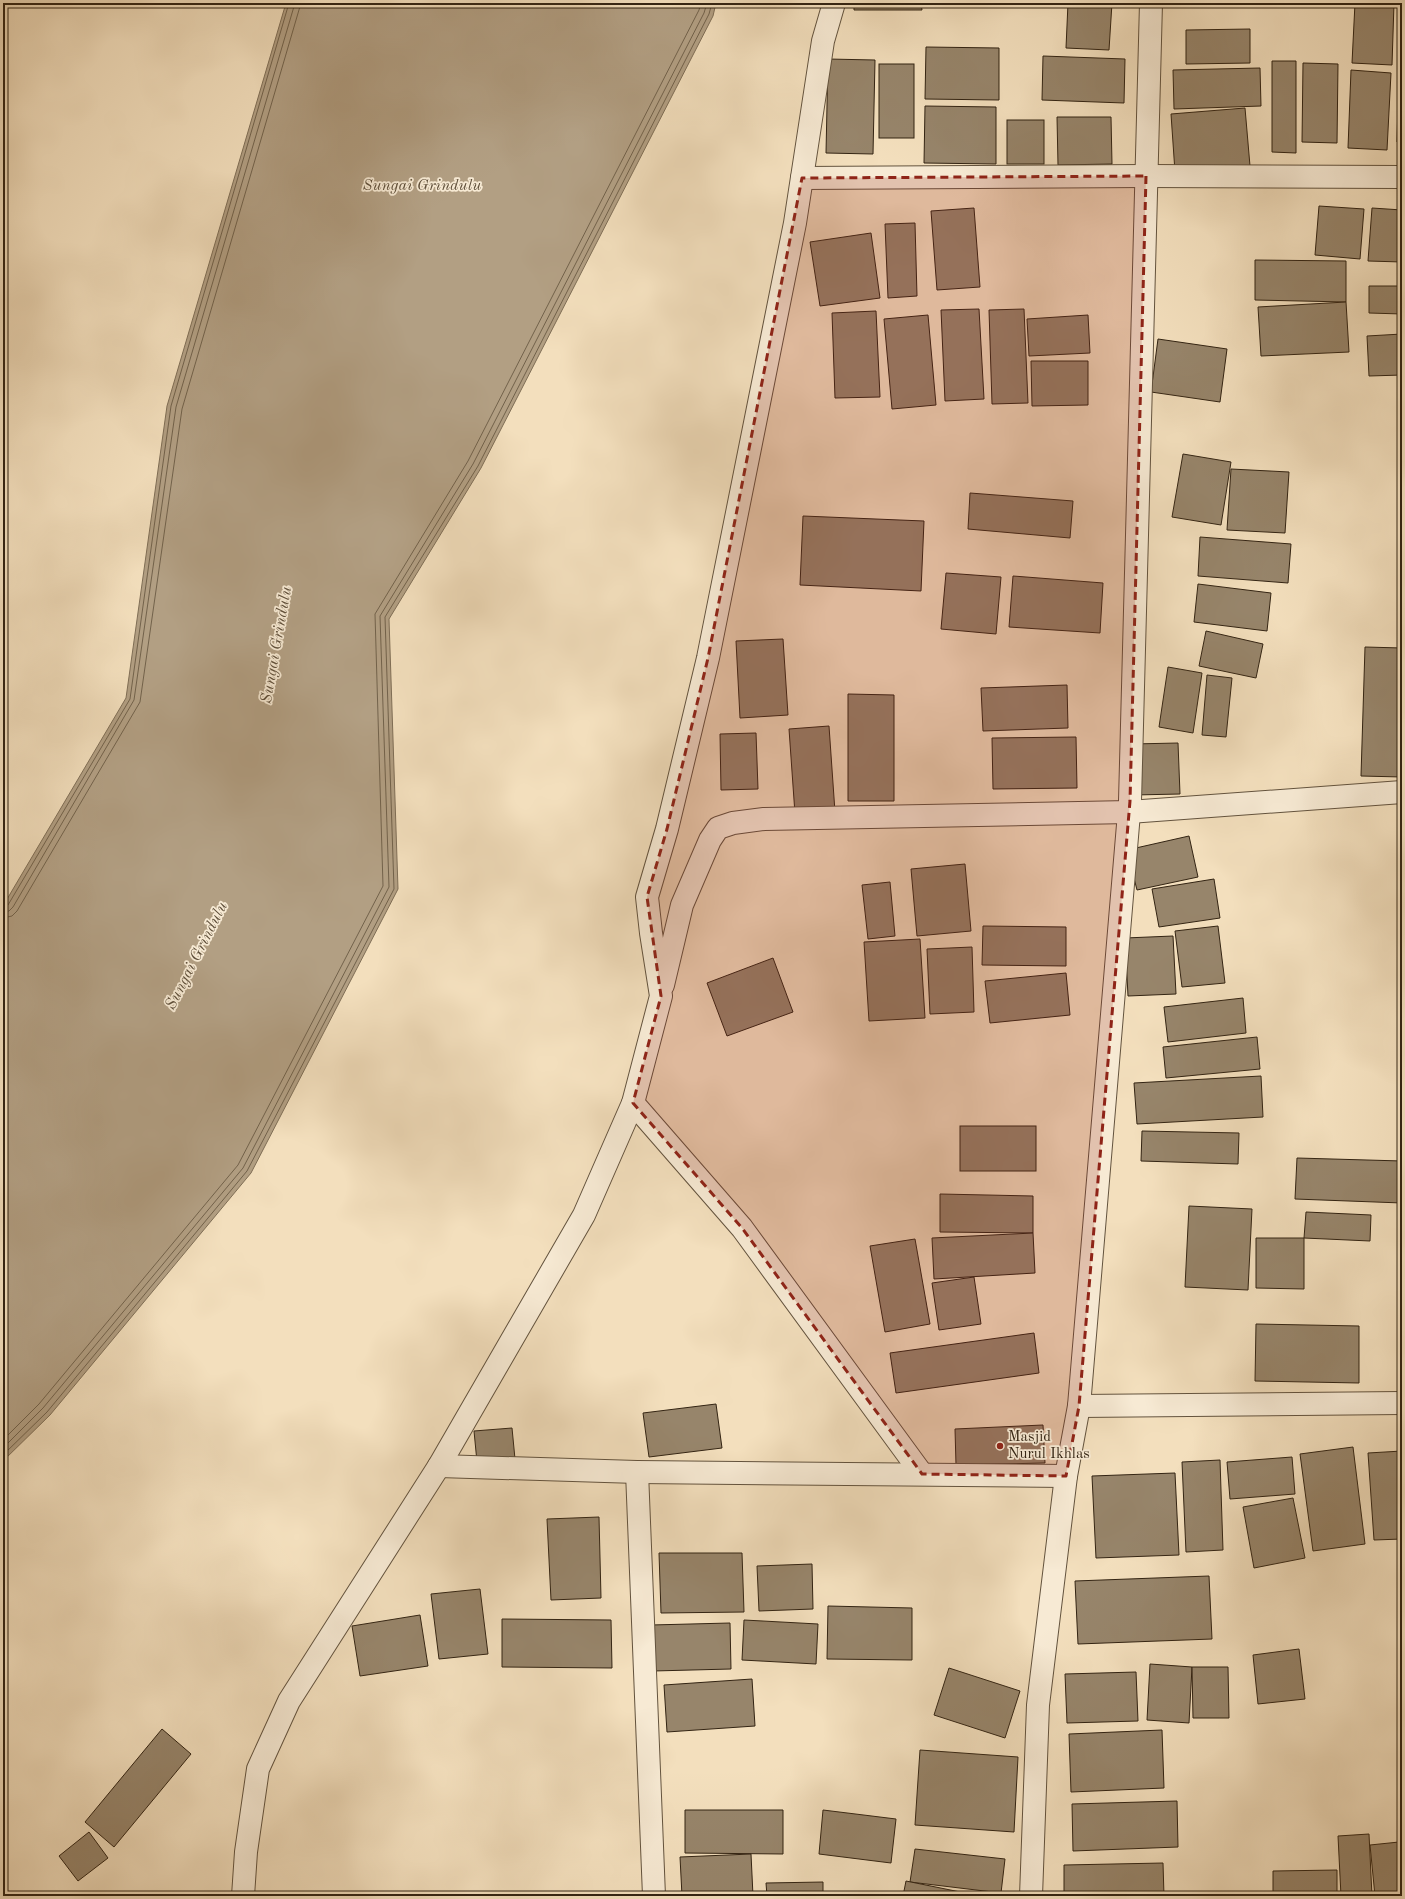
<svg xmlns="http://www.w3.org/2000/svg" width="1405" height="1899" viewBox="0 0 1405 1899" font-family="'Old Standard TT',serif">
<rect width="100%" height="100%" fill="#f3dfbd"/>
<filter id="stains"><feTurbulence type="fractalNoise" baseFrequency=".005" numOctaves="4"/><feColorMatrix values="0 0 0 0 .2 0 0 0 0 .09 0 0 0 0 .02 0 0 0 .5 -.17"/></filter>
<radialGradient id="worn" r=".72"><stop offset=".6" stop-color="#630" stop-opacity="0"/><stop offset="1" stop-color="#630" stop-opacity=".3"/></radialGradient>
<!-- water -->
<polygon fill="#b29f83" stroke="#7f6e56" points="286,3 716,3 713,16 481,468 389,619 398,889 251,1173 50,1415 3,1461 3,906 126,698 167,406"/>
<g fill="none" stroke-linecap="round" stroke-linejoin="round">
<!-- shore -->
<g stroke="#72624b" stroke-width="1">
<polyline points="3,907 8,905 130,699 171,406 289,3"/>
<polyline points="3,912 9,911 13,907 134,700 176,407 295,3"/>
<polyline points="3,918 12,916 17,911 140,702 182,409 301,3"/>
<polyline points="3,1440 39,1404 238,1165 383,886 375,614 468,461 699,10 701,3"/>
<polyline points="3,1448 43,1408 243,1168 389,887 380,616 473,464 704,13 707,3"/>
<polyline points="3,1455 47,1412 247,1171 394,889 385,617 478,466 709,14 712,3"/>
</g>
</g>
<!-- building -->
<g fill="#97856b" stroke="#332413">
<polygon points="854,3 921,3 922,10 854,10"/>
<polygon points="964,3 997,3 997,7"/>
<polygon points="1068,3 1112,3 1109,50 1066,48"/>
<polygon points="1355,3 1394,3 1392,65 1352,63"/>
<polygon points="1250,29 1250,63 1186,64 1186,30"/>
<polygon points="926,47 999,48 999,100 925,99"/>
<polygon points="1043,56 1125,59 1124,103 1042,100"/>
<polygon points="828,59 875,60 873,154 826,153"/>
<polygon points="1272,61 1296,61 1296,153 1272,152"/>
<polygon points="1399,62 1402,63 1402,143 1397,142"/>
<polygon points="1303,63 1338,64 1337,143 1302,142"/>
<rect x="879" y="64" width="35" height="74"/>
<polygon points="1260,68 1261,106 1174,109 1173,70"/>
<polygon points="1351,70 1391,73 1387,150 1348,148"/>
<polygon points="925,106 996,107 996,164 924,163"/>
<polygon points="1245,108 1250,166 1175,172 1171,114"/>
<polygon points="1057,117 1111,117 1112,164 1058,165"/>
<rect x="1007" y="120" width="37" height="44"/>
<polygon points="1319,206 1364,209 1360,259 1315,255"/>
<polygon points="974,208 980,287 937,290 931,211"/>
<polygon points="1372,208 1402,210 1402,262 1368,261"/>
<polygon points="915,223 917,296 888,298 885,224"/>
<polygon points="871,233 880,298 820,306 810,242"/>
<polygon points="1255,260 1346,261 1346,302 1255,300"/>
<polygon points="1369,286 1402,286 1402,314 1369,313"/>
<polygon points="1346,302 1349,352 1261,356 1258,307"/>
<polygon points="979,309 984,399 945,401 941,310"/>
<polygon points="1024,309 1028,403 992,404 989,310"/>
<polygon points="876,311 880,397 835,398 832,313"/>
<polygon points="928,315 936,405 892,409 884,319"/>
<polygon points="1088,315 1090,353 1029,356 1027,319"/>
<polygon points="1402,334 1402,375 1369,376 1367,336"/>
<polygon points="1158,339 1227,349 1220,402 1151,392"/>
<polygon points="1031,361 1088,361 1088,405 1032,406"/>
<polygon points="1183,454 1231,462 1221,525 1172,517"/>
<polygon points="1231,469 1289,472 1285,533 1227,530"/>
<polygon points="970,493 1073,501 1070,538 968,529"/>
<polygon points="803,516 924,521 921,591 800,585"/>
<polygon points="1200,537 1291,544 1288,583 1198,576"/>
<polygon points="946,573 1001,577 996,634 941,629"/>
<polygon points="1013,576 1103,583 1100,633 1009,627"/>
<polygon points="1198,584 1271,593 1267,631 1194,622"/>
<polygon points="1206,631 1263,644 1256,678 1199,666"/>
<polygon points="783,639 788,715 740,718 736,641"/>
<polygon points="1365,647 1402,648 1402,777 1361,776"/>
<polygon points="1168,667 1202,673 1193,733 1159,727"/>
<polygon points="1207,675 1232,678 1226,737 1202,735"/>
<polygon points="1067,685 1068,728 983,731 981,688"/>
<polygon points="848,694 894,695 894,801 848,801"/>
<polygon points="829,726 835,812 795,814 789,729"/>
<polygon points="756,733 758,789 721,790 720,734"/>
<polygon points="1076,737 1077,788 993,789 992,738"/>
<polygon points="1178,743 1180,794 1134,795 1132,744"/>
<polygon points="1189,836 1198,877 1137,890 1127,850"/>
<polygon points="965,864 971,931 917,936 911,869"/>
<polygon points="1214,879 1220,918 1159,927 1152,889"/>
<polygon points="890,882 895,936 868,939 862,885"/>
<polygon points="983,926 1066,927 1066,966 982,965"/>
<polygon points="1218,926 1225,983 1182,987 1175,931"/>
<polygon points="1173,936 1176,994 1128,996 1125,938"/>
<polygon points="920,939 925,1018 869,1021 864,942"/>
<polygon points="972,947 974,1012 930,1014 927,949"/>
<polygon points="773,958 793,1012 727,1036 707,983"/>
<polygon points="1066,973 1070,1015 990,1023 985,981"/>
<polygon points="1243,998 1246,1033 1168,1042 1164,1007"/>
<polygon points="1257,1037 1260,1069 1166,1078 1163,1047"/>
<polygon points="1261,1076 1263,1117 1137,1124 1134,1083"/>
<rect x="960" y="1126" width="76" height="45"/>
<polygon points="1142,1131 1239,1133 1238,1164 1141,1161"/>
<polygon points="1297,1158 1402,1161 1402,1203 1295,1199"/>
<polygon points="940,1194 1033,1196 1033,1233 940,1232"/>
<polygon points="1189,1206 1252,1209 1248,1290 1185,1287"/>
<polygon points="1306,1212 1371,1215 1370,1241 1304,1238"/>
<polygon points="1033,1233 1035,1273 934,1279 932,1238"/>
<polygon points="1256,1238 1304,1238 1304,1289 1256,1288"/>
<polygon points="915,1239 930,1324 885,1332 870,1246"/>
<polygon points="974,1277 981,1324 939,1330 932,1283"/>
<polygon points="1256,1324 1359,1326 1359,1383 1255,1381"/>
<polygon points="1034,1333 1039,1373 896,1393 890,1353"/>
<polygon points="716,1404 722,1448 649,1457 643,1413"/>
<polygon points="1043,1425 1045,1463 956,1465 955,1429"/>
<polygon points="512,1428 515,1459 477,1462 474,1431"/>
<polygon points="1353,1447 1365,1544 1313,1551 1300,1454"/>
<polygon points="1402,1451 1402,1539 1374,1540 1368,1453"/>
<polygon points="1292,1457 1295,1494 1230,1499 1227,1462"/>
<polygon points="1220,1460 1223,1550 1186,1552 1182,1462"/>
<polygon points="1175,1473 1179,1555 1096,1558 1092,1476"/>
<polygon points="1293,1498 1305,1558 1254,1568 1243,1507"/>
<polygon points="599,1517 601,1598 551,1600 547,1519"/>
<polygon points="659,1553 742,1553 744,1612 661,1613"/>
<polygon points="812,1564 813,1609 759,1611 757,1566"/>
<polygon points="1209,1576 1212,1639 1078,1644 1075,1581"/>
<polygon points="480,1589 488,1654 439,1659 431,1594"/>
<polygon points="828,1606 912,1608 912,1660 827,1659"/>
<polygon points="420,1615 428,1666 360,1676 352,1626"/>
<polygon points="502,1619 611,1620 612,1668 502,1667"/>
<polygon points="744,1620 818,1624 816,1664 742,1660"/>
<polygon points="730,1623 731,1669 653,1671 651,1625"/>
<polygon points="1299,1649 1305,1699 1258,1704 1253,1655"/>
<polygon points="1150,1664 1192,1667 1189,1723 1147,1720"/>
<polygon points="1192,1667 1228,1667 1229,1718 1193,1718"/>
<polygon points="949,1668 1020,1691 1005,1738 934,1715"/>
<polygon points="1136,1672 1138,1721 1067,1723 1065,1674"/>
<polygon points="752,1679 755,1726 667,1732 664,1685"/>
<polygon points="162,1729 191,1754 114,1847 85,1822"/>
<polygon points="1162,1730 1164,1788 1071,1792 1069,1734"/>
<polygon points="920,1750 1018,1757 1014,1832 915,1825"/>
<polygon points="1177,1801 1178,1847 1073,1851 1072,1804"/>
<polygon points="685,1810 783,1810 783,1854 685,1853"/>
<polygon points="823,1810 896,1819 891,1863 819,1854"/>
<polygon points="89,1832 108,1858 78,1881 59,1856"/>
<polygon points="1369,1834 1372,1896 1341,1896 1338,1836"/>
<polygon points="1399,1842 1402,1896 1375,1896 1370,1845"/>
<polygon points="915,1849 1005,1859 1001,1893 910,1882"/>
<polygon points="751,1854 753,1896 682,1896 680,1857"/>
<polygon points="1163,1863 1164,1896 1064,1896 1064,1865"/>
<polygon points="1337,1870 1337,1896 1273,1896 1273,1871"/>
<polygon points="906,1881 980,1896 903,1896"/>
<polygon points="823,1882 823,1896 767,1896 766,1883"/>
</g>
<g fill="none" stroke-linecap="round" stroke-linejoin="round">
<defs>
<g id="minor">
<polyline points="802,178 1146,176 1402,177"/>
<polyline points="663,985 682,905 710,840 718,828 733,823 764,819 1129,812 1402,792"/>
<polyline points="633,1103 742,1228 922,1474"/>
<polyline points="1079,1406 1402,1403"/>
<polyline points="439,1466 637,1472 1066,1476"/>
<polyline points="637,1472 654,1896"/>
<polyline points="243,1896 246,1852 258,1769 289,1701 439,1466 584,1215 633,1103 661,996 651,933 647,897 667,829 708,658 795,223 823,41 834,3"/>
<polyline points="1031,1896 1038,1705 1066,1476 1079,1406 1130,801 1151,3"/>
</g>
</defs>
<!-- minor casing -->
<use href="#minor" stroke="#63533e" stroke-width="24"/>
<!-- minor -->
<use href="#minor" stroke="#f7ead4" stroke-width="22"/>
</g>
<!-- marked area -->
<path fill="#8f2418" fill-opacity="0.2" stroke="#8f2418" stroke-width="3" stroke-dasharray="8 5" stroke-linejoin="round" d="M1146,176L1130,801L1079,1406L1066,1476L922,1474L742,1228L633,1103L661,996L647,897L667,829L708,658L802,178Z"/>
<!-- markers -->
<circle fill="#8f2418" stroke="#f7ead4" stroke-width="1.5" cx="1000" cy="1446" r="4"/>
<g text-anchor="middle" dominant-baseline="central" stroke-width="3.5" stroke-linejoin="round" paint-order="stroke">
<!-- poi labels -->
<g font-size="15" fill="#332413" stroke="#f7ead4" text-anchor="start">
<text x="1008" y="1437">Masjid<tspan x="1008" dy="17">Nurul Ikhlas</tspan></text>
</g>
<!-- water labels -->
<g font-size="16" font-style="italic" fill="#5f4f3a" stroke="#f7ead4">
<text x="422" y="186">Sungai Grindulu</text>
<text transform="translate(277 645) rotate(-80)">Sungai Grindulu</text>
<text transform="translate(197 956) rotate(-63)">Sungai Grindulu</text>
</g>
</g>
<!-- margin -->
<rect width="1405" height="1899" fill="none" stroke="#f3dfbd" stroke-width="16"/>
<rect x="4" y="4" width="1397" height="1891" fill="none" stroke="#332413" stroke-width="2"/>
<rect x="8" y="8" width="1389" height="1883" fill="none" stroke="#332413"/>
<rect width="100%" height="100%" filter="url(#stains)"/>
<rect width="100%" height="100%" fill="url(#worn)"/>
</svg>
